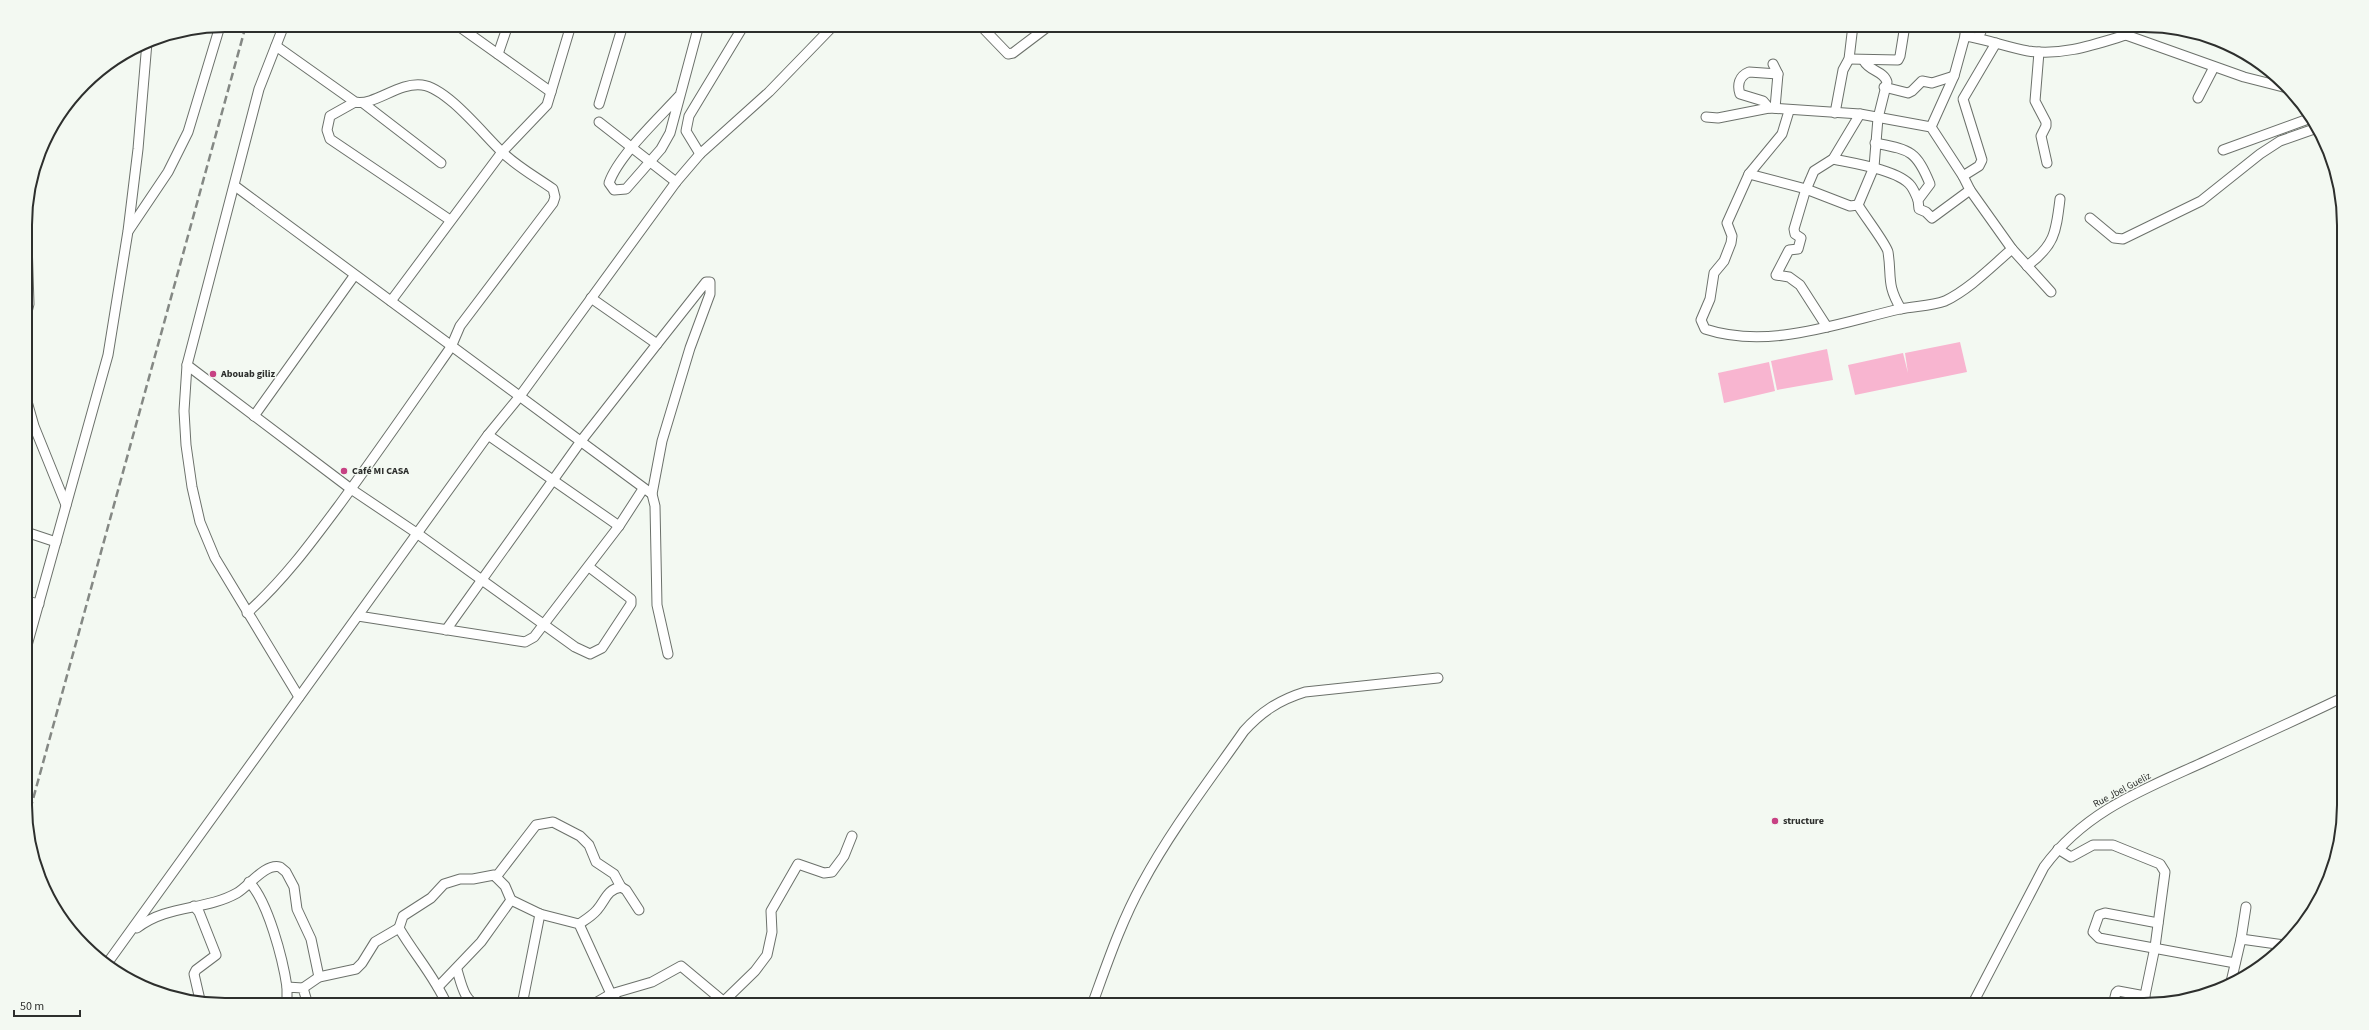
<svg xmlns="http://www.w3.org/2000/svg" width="2369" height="1030" viewBox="0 0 2369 1030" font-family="'Source Sans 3',sans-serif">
<rect width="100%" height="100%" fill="#f3f9f2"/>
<!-- green -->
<g fill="#f8b5d0">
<polygon points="1960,342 1967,372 1855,395 1848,365 1903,353 1908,373 1905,353"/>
<polygon points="1827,349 1833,380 1777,390 1771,361"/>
<polygon points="1769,362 1775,391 1724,403 1718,373"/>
</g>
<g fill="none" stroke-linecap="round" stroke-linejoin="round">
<defs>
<g id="minor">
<polyline points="284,25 259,89 187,365 184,411 186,445 192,487 200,522 215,558 299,697"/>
<polyline points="457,25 551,92"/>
<polyline points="980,25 1008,54 1013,53 1050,25"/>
<path d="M1965,25V36C1986,39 2006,47 2028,51C2062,56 2093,45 2126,35"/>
<polyline points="2118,25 2126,35 2244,77 2287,88"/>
<polyline points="1978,38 1984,25"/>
<polyline points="2039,52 2035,101 2046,122 2046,126 2041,136 2047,163"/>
<polyline points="498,54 508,25"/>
<polyline points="1849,59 1898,60 1900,56 1905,25"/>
<polyline points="1773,64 1778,74 1775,108"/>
<polyline points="1884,87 1908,93 1912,91 1922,81 1932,83 1954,76"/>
<path d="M679,96C659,118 618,156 609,183L614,190L626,189L661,149L670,133L699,25"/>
<polyline points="2198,98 2214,67"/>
<polyline points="355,102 330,116 327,130 330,139 450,220"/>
<polyline points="363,103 441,163"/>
<polyline points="599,104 623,25"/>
<path d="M1769,108L1763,101L1740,94C1737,85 1739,76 1749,72L1778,74"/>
<path d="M1789,111L1782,134L1749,174L1727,223L1732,236L1731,243L1724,261L1714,273L1710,299L1701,320L1705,329C1769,350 1838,323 1900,309C1914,306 1932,306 1945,301C1970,289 1992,266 2012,249"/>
<polyline points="1835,113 1843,70 1849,59 1853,25"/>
<polyline points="1706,117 1718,118 1769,108 1860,114 1931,127 1963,176 1970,190 2012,249 2051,292"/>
<polyline points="599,122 676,182"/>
<polyline points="1931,127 1954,76 1965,36"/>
<path d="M1875,143C1910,150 1916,150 1930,184L1918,200L1919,209L1926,212L1932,218L1970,190"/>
<polyline points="2223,150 2311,118"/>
<polyline points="700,154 686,131 689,116 744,25"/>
<path d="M1833,159C1852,163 1899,170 1911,186C1914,190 1916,195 1918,200"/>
<polyline points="1749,174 1806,189 1850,206 1858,205"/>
<polyline points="1963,176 1979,166 1982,160 1963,99 1996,43"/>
<polyline points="235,186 652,494"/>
<path d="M1858,205L1874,167L1878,118L1887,82C1884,71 1869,71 1864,61"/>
<path d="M1858,205C1863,214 1887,245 1888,252C1892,277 1886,284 1901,309"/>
<polyline points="2090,218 2114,238 2123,239 2201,201 2260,154 2280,141 2317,128"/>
<polyline points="129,230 168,172 188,132 220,26"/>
<path d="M2027,266C2055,245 2056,232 2060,199"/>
<polyline points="391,301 502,152 547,105 571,25"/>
<polyline points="26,316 29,304 26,210"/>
<polyline points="1827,327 1800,285 1789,277 1776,275 1789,250 1798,249 1801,238 1795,234 1794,229 1805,192 1814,171 1833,159 1860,114"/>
<polyline points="657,344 706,282 710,282 710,294 690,348 662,441 652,494 655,506 657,605 668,654"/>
<polyline points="187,365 351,489 418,534 575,647 590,654 602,648 631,604 631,599 589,567"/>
<polyline points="26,398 34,426 66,505"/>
<polyline points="254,416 354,276"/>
<polyline points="488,435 619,526"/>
<polyline points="26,532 56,542"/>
<polyline points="26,601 39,604"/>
<path d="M247,613C283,581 311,543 340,504C378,452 414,400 451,347L460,326L553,203L555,197L553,189C536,177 516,166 501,151C483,134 447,88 422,85C398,82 375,106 355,102L276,46"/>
<polyline points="358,616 525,642 534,637 619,526 643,489"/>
<polyline points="446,630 581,441 657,344 591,298"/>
<polyline points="26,649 108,355 128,231 138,149 147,42"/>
<polyline points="2058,849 2071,857 2093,845 2113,845 2160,864 2165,872 2155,947 2143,1005"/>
<polyline points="496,877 536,825 553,822 580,836 589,845 596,862 614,874 621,887"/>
<path d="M249,882C268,901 283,960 287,987"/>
<polyline points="511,900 540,914 579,924 611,994 621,1005"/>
<polyline points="194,906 199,912 216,955 196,970 194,974 200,1000"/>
<polyline points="2158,923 2105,913 2099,915 2093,932 2099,938 2235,963"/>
<path d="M579,924C585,920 592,916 597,910C606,900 606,890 621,887L626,890L639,910"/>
<path d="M137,928C168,904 205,911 237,893C249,886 265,863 280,867L286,872L294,887L297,909L311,939L319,977"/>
<polyline points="399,928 403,916 431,898 444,884 460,879 473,879 494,875 505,886 511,900 481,942 438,987"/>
<polyline points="2241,939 2246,907"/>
<polyline points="106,965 488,435 520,396 676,182 700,154 769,92 834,25"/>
<path d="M457,970C461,982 464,1002 478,1005"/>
<polyline points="2231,982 2241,939 2284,945"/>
<path d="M303,988L319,977L356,969L362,963L375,942L399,928C414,954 435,977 447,1005"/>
<polyline points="287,1005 287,987 303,988 308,1005"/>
<polyline points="522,1005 540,914"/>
<polyline points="592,1005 611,994 652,982 681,966 723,1001"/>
<polyline points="720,1005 755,971 767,955 772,932 771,911 798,864 824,873 832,872 844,856 852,836"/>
<path d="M1092,1005C1107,964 1121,922 1142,884C1171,830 1209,781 1244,731C1261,712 1279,700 1305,692L1438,678"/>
<path d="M1972,1005L2044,867C2086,810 2145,789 2206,761C2252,740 2298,719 2344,697"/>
<polyline points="2113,1005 2116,993 2118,991 2145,996"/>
</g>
</defs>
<!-- minor casing -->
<use href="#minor" stroke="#6c716b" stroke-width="11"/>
<!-- minor -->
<use href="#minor" stroke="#fff" stroke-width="9"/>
<!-- rail -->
<polyline stroke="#848884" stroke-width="2.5" stroke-dasharray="8 4" stroke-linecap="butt" points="27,821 246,25"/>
</g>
<!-- markers -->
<g fill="#c74284" stroke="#f3f9f2" stroke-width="1.5">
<circle cx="213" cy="374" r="4"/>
<circle cx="344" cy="471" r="4"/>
<circle cx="1775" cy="821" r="4"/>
</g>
<g text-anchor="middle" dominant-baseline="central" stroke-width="3" stroke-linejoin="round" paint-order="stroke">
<!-- poi labels -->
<g font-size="10" font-weight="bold" fill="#2d2f2d" stroke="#f3f9f2" text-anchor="start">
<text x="221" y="374">Abouab giliz</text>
<text x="352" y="471">Café MI CASA</text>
<text x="1783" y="821">structure</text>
</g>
<!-- street labels -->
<g font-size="10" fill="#2d2f2d" stroke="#f3f9f2">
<text transform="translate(2122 790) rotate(-28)">Rue Jbel Gueliz</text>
</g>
</g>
<!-- crop -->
<path d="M0 0H2369V1030H0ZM225 32H2144A193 193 0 0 1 2337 225V805A193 193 0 0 1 2144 998H225A193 193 0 0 1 32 805V225A193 193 0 0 1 225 32Z" fill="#f3f9f2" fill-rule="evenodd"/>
<path fill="none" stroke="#2d2f2d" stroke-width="2" d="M225 32H2144A193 193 0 0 1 2337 225V805A193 193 0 0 1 2144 998H225A193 193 0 0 1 32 805V225A193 193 0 0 1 225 32Z"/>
<!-- scale -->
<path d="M14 1010v6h66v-6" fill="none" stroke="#2d2f2d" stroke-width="2"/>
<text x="20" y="1010" font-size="12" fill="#2d2f2d" stroke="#f3f9f2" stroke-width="3" paint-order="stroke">50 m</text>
</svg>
